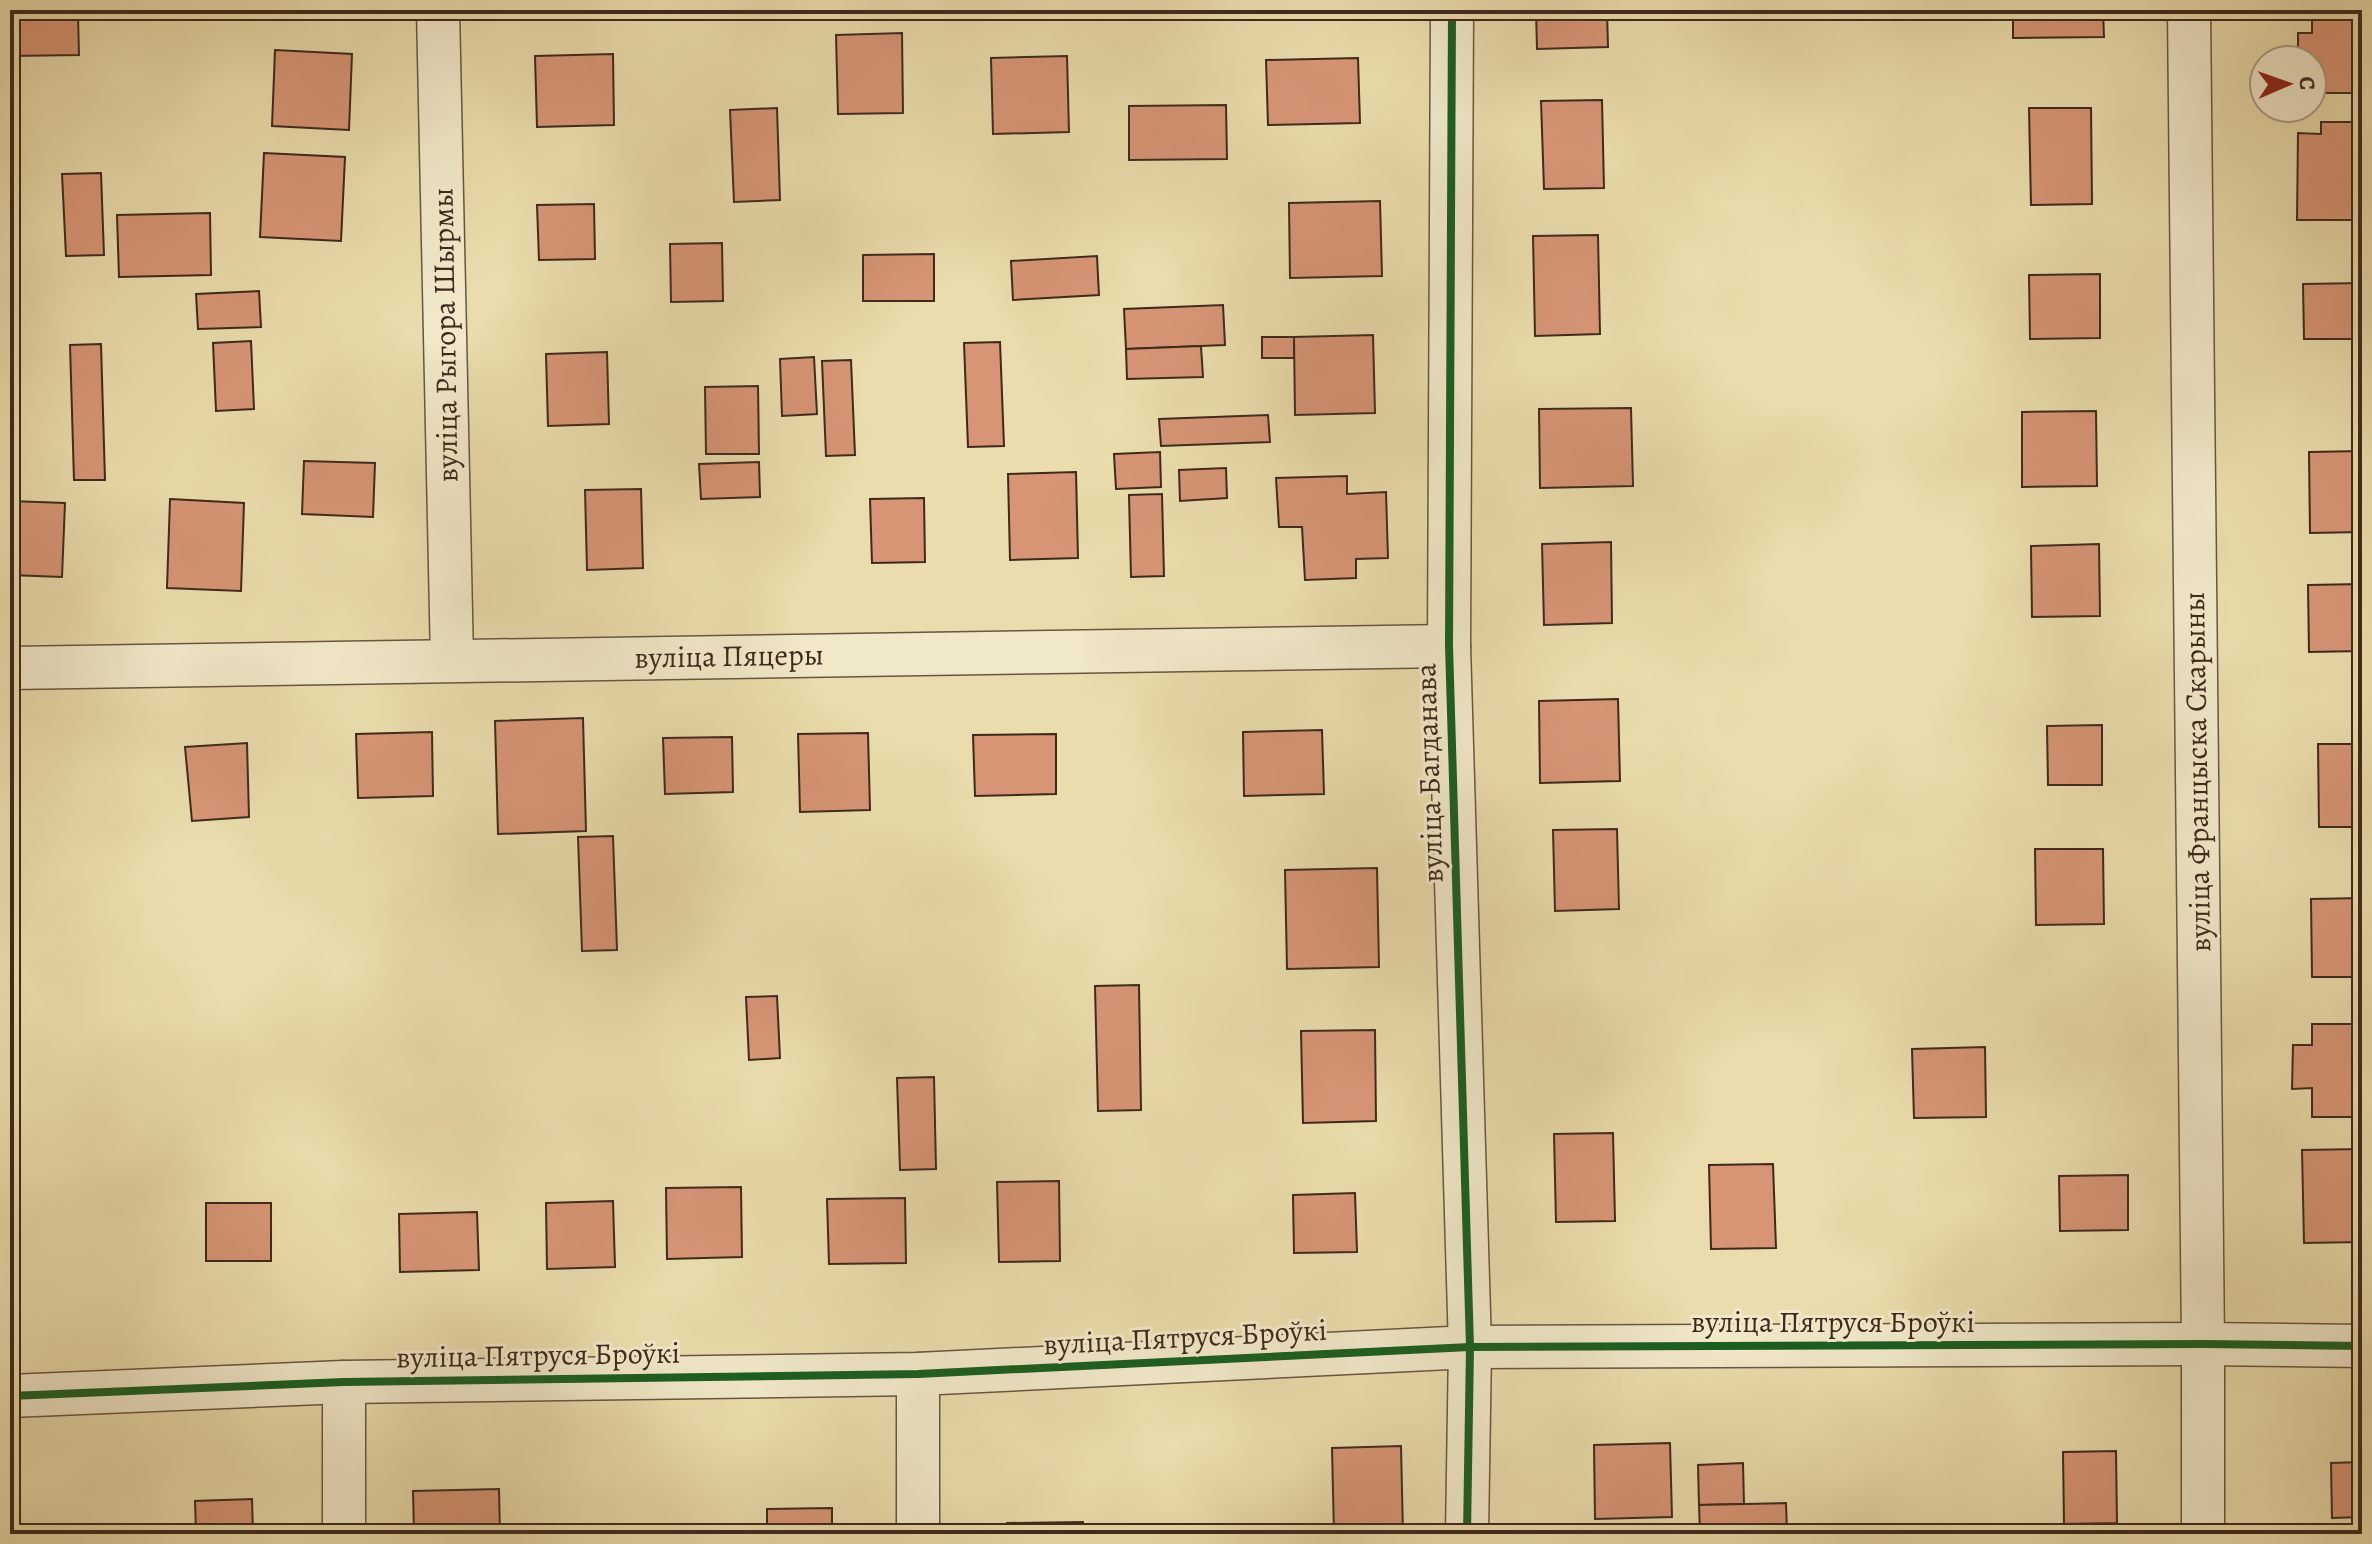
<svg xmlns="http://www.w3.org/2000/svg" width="2372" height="1544" viewBox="0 0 2372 1544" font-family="Alegreya,serif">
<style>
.building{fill:#d79576;stroke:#3e2a1c;stroke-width:2}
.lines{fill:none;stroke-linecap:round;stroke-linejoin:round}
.street-casing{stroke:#695640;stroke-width:45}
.street{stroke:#f1e8c9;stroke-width:42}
.cycleway-casing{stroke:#f1e8c9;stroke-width:13}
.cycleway{stroke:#1b5e20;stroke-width:8}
.labels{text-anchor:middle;stroke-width:6;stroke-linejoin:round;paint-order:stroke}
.street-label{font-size:30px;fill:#3e2a1c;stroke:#f1e8c9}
</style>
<rect width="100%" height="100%" fill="#eadcac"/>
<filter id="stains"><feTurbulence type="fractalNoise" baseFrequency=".0025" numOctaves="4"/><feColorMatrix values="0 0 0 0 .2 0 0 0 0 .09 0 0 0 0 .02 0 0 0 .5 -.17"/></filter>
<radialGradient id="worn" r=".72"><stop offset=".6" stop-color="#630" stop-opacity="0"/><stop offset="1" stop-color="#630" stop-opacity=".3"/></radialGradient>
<g class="building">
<path d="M1536,10h71l1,37 -71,2z"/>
<path d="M2013,10h90l1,27 -91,1z"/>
<path d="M2312,10h50v83h-50v-33h-14v-27h14z"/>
<path d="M78,15l1,40 -69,1v-40z"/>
<path d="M902,33l1,80 -65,1 -2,-79z"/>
<path d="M275,50l77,4 -3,76 -77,-4z"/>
<path d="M613,54l1,71 -77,2 -2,-71z"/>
<path d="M1067,56l2,76 -76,2 -2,-76z"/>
<path d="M1358,58l2,65 -92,2 -2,-65z"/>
<path d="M1602,100l2,88 -60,1 -3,-88z"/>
<path d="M1226,105l1,54 -98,1v-54z"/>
<path d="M777,108l3,92 -46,2 -4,-92z"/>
<path d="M2029,108h62l1,96 -61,1z"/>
<path d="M2321,122h37v16h4v82h-65l1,-87 23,1z"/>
<path d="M264,153l81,4 -4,84 -81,-4z"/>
<path d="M101,173l3,82 -38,1 -4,-82z"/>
<path d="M1380,201l2,75 -92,2 -1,-75z"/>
<path d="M594,204l1,55 -56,1 -2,-55z"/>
<path d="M210,213l1,62 -92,2 -2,-62z"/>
<path d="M1598,235l2,99 -65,2 -2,-100z"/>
<path d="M722,243l1,58 -52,1 -1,-58z"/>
<path d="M934,254v47h-71v-46z"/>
<path d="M1097,256l2,39 -86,5 -2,-39z"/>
<path d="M2100,274v64l-70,1 -1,-64z"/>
<path d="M2362,283v56h-58l-1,-55z"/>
<path d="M259,291l2,36 -63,2 -2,-35z"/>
<path d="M1223,305l2,40 -99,4 -2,-40z"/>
<path d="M1373,335l2,78 -80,2 -1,-78z"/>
<rect x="1262" y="337" width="32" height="21"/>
<path d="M251,341l3,68 -38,2 -3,-68z"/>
<path d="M1000,342l4,104 -36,1 -4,-104z"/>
<path d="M101,344l4,136h-31l-4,-135z"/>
<path d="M1201,346l2,31 -76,2 -1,-30z"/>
<path d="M607,352l2,72 -61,2 -2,-72z"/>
<path d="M814,357l3,57 -35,2 -2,-57z"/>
<path d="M851,360l4,95 -29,1 -4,-95z"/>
<path d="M758,386l1,68h-53l-1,-67z"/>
<path d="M1631,408l2,78 -93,2 -1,-79z"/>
<path d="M2096,411l1,75 -75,1v-75z"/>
<path d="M1268,415l2,27 -109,4 -2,-27z"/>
<path d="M2362,451v81l-52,1 -1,-81z"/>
<path d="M1160,452l1,35 -45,2 -2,-35z"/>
<path d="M304,461l71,2 -2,54 -71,-3z"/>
<path d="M759,462l1,35 -59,2 -2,-35z"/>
<path d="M1226,468l1,30 -47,3 -1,-31z"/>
<path d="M1076,472l2,86 -68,2 -2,-86z"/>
<path d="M1347,476v18l39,-2 2,66 -32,1v19l-51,2 -3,-53h-23l-3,-49z"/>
<path d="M641,489l2,79 -56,2 -2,-80z"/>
<path d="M1162,494l2,82 -33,1 -2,-82z"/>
<path d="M924,498l1,64 -53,1 -2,-64z"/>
<path d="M170,499l74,4 -3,88 -74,-3z"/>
<path d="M10,501l55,2 -3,74 -52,-2z"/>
<path d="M1611,542l1,81 -68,2 -2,-81z"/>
<path d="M2099,544l1,72 -68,1 -1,-71z"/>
<path d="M2362,584v67l-53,1 -1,-67z"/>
<path d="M1618,699l2,82 -80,2 -1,-82z"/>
<path d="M583,718l3,113 -88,3 -3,-113z"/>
<path d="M2102,725v60h-54l-1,-59z"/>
<path d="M1322,730l2,64 -80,2 -1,-64z"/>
<path d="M432,732l1,64 -75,2 -2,-64z"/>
<path d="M868,733l2,77 -70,2 -2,-78z"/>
<path d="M1056,734v60l-81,2 -2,-61z"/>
<path d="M732,737l1,55 -68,2 -2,-56z"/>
<path d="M247,743l2,74 -57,4 -7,-74z"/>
<path d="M2318,744h44v83h-43z"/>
<path d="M1617,829l2,80 -64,2 -2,-81z"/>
<path d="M613,836l4,114 -35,1 -4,-114z"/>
<path d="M2035,849h68l1,75 -68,1z"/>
<path d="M1377,868l2,99 -92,2 -2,-99z"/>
<path d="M2362,898v79h-50l-1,-78z"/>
<path d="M1139,985l2,125 -43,1 -3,-125z"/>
<path d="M777,996l3,62 -31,2 -3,-63z"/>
<path d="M2312,1024h50v93h-50v-29l-20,1 1,-44h19z"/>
<path d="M1375,1030l1,91 -73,2 -2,-92z"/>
<path d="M1985,1047l1,70 -72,1 -2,-69z"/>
<path d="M934,1077l2,92 -36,1 -3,-92z"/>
<path d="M1613,1133l2,88 -59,1 -2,-88z"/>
<path d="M2362,1149v93l-58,1 -2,-93z"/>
<path d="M1773,1164l3,84 -65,1 -2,-84z"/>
<path d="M2128,1175v55l-68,1 -1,-55z"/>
<path d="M1059,1181l1,80 -61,1 -2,-80z"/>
<path d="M741,1187l1,70 -75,2 -1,-71z"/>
<path d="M1355,1193l2,59 -63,1 -1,-58z"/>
<path d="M905,1198l1,65 -77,1 -2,-65z"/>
<path d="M613,1201l2,66 -68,2 -1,-66z"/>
<rect x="206" y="1203" width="65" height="58"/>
<path d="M477,1212l2,58 -79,2 -1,-58z"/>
<path d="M1670,1443l2,74 -77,2 -1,-74z"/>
<path d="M1401,1446l2,88h-69l-2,-86z"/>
<path d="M2116,1451l1,72 -53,1 -1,-72z"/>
<path d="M2362,1462v55l-30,1 -1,-55z"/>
<path d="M1743,1463l1,41 -45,1 -1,-40z"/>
<path d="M499,1489l1,45h-86l-1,-43z"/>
<path d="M252,1499l1,35h-98l41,-2 -1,-31z"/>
<path d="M1786,1503l1,30 -87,1 -1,-29z"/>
<path d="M832,1508v26h-65v-25z"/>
<path d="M1083,1522v12h-76v-11z"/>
</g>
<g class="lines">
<defs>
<g id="street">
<path d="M438,10l14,650"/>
<path d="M1452,10l-3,636 21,701 -3,187"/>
<path d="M2189,10l14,1334v190"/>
<path d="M10,668l1439,-22"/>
<path d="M10,1396l334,-14 574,-8 552,-27 733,-3 159,2"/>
<path d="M344,1534v-152"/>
<path d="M918,1534v-160"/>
</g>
</defs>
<use href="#street" class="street-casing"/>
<use href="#street" class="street"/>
<defs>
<g id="cycleway">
<path d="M1452,10l-3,636 21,701 -3,187"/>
<path d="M10,1396l334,-14 574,-8 552,-27 733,-3 159,2"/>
</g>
</defs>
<use href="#cycleway" class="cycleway-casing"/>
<use href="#cycleway" class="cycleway"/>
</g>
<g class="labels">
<g class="street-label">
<text transform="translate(445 335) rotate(-91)" y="10">вуліца Рыгора Шырмы</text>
<text transform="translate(729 656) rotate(-1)" y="10">вуліца Пяцеры</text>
<text transform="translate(2197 772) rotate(-91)" y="10">вуліца Францыска Скарыны</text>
<text transform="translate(1429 773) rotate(-92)" y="10">вуліца Багданава</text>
<text x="1833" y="1332">вуліца Пятруся Броўкі</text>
<text transform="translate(1185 1337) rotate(-3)" y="10">вуліца Пятруся Броўкі</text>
<text transform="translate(538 1355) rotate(-1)" y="10">вуліца Пятруся Броўкі</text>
</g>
</g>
<rect width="2372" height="1544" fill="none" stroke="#eadcac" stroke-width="40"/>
<rect x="12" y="12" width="2348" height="1520" fill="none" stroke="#3e2a1c" stroke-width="4"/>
<rect x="20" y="20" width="2332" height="1504" fill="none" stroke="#3e2a1c" stroke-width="2"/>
<g transform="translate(2288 84) rotate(88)"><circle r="38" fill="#f1e8c9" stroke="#a99c84" stroke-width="2"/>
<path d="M0-6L14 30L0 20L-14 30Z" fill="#8f2418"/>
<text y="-12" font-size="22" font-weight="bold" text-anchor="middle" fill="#3e2a1c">С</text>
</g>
<rect width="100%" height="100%" filter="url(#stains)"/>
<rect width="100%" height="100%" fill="url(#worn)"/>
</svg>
